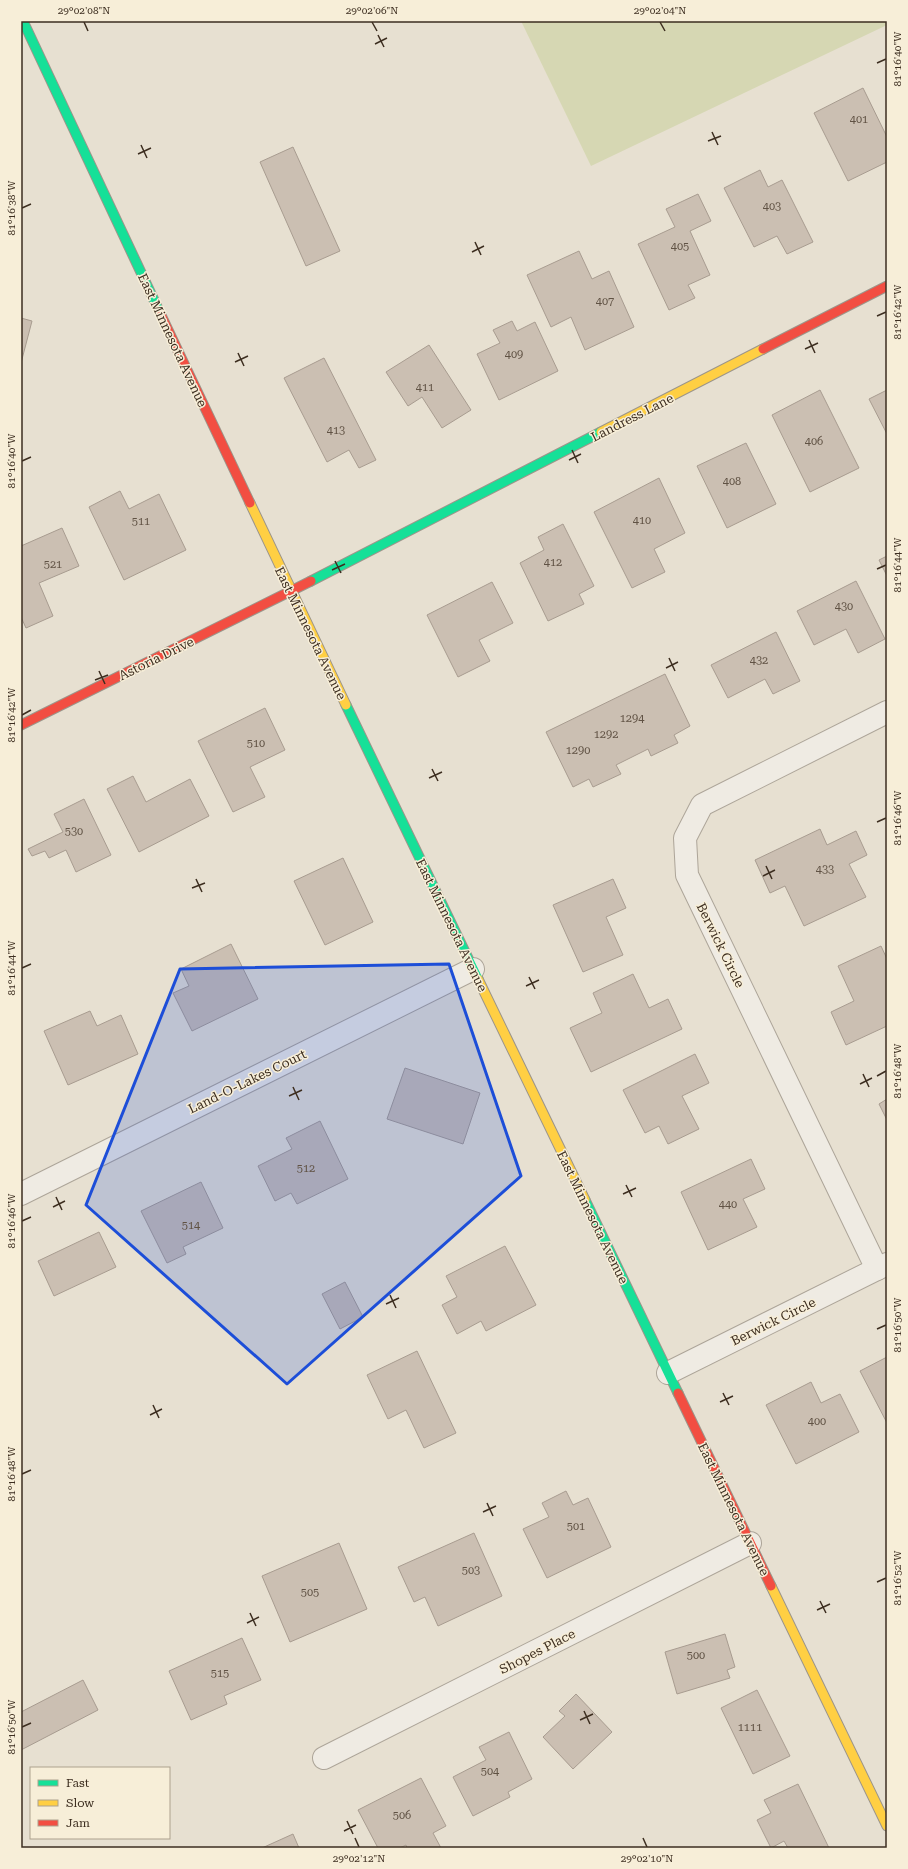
<svg xmlns="http://www.w3.org/2000/svg" width="908" height="1869" viewBox="0 0 908 1869" font-family="'Roboto Serif',serif">
<style>
.green{fill:#d6d7b3}
.building{fill:#cbbfb2;stroke:#a89c90}
.lines{fill:none;stroke-linecap:round;stroke-linejoin:round}
.street-casing{stroke:#ada599;stroke-width:24}
.fast-casing{stroke:#9c958a;stroke-width:11}
.slow-casing{stroke:#9c958a;stroke-width:11}
.jam-casing{stroke:#9c958a;stroke-width:11}
.street{stroke:#efebe3;stroke-width:22}
.fast{stroke:#16e098;stroke-width:9}
.slow{stroke:#ffcf43;stroke-width:9}
.jam{stroke:#f24e42;stroke-width:9}
.marked{fill:#1d4ed8;fill-opacity:0.2;stroke:#1d4ed8;stroke-width:3;stroke-linejoin:round}
.ticks{fill:none;stroke:#3d2e20;stroke-width:1.5}
.labels{text-anchor:middle;stroke-width:3;stroke-linejoin:round;paint-order:stroke}
.number-label{font-size:11px;fill:#605244}
.street-label{font-size:13px;fill:#3d2e20;stroke:#f7eed8}
.neatline{fill:none;stroke:#3d2e20;stroke-width:1.5}
.ticks-label{font-size:10px;text-anchor:middle;fill:#3d2e20}
</style>
<rect width="100%" height="100%" fill="#e7e0d1"/>
<path class="green" d="M521,21h366v4l-296,141z"/>
<g class="building">
<path d="M863,88l24,49v25l-39,19 -34,-68z"/>
<path d="M293,147l47,104 -34,15 -46,-104z"/>
<path d="M760,170l8,17 14,-7 31,62 -26,12 -10,-18 -23,11 -30,-59z"/>
<path d="M698,194l13,27 -21,10 20,44 -22,10 7,13 -26,12 -31,-66 37,-17 -9,-18z"/>
<path d="M579,251l13,28 17,-8 25,56 -49,23 -14,-33 -20,10 -24,-52z"/>
<path d="M21,318l11,3 -11,42z"/>
<path d="M512,321l5,10 18,-9 23,49 -59,29 -22,-46 23,-11 -7,-13z"/>
<path d="M429,345l42,65 -29,18 -20,-31 -14,9 -22,-34z"/>
<path d="M324,358l52,102 -17,8 -10,-18 -22,12 -43,-84z"/>
<path d="M820,390l39,78 -49,24 -38,-77z"/>
<path d="M887,390v44l-18,-35z"/>
<path d="M746,443l30,61 -49,24 -30,-62z"/>
<path d="M659,478l26,55 -31,16 11,23 -33,16 -38,-76z"/>
<path d="M120,491l9,18 30,-15 27,56 -62,30 -35,-73z"/>
<path d="M563,524l31,62 -15,8 5,10 -36,17 -28,-58 24,-13 -6,-13z"/>
<path d="M62,528l17,38 -40,17 14,33 -27,12 -5,-11v-71z"/>
<path d="M887,556v20l-8,-16z"/>
<path d="M856,581l29,58 -27,14 -12,-24 -32,16 -17,-34z"/>
<path d="M492,582l21,41 -34,17 11,21 -32,16 -31,-62z"/>
<path d="M776,632l24,49 -27,13 -8,-15 -37,19 -17,-33z"/>
<path d="M665,674l25,52 -16,9 4,8 -27,13 -3,-7 -32,16 5,9 -28,13 -4,-8 -16,8 -27,-55z"/>
<path d="M265,708l20,42 -35,17 15,30 -32,15 -35,-71z"/>
<path d="M133,776l13,26 44,-23 19,37 -70,36 -32,-63z"/>
<path d="M84,799l27,56 -35,17 -10,-22 -17,8 -4,-7 -13,5 -4,-7 35,-17 -9,-18z"/>
<path d="M820,829l7,16 29,-14 11,24 -18,9 17,33 -62,29 -19,-40 -15,7 -15,-33z"/>
<path d="M343,858l30,64 -48,23 -31,-64z"/>
<path d="M613,879l13,29 -20,9 17,38 -40,17 -30,-67z"/>
<path d="M231,944l27,55 -66,32 -19,-38 16,-7 -8,-17z"/>
<path d="M881,946l6,13v67l-41,19 -15,-33 23,-11 -16,-35z"/>
<path d="M633,974l16,34 19,-9 14,30 -91,43 -21,-44 32,-15 -9,-20z"/>
<path d="M90,1011l7,15 24,-11 17,39 -70,31 -24,-54z"/>
<path d="M695,1054l14,29 -27,13 17,33 -31,15 -9,-18 -14,7 -22,-43z"/>
<path d="M405,1068l75,25 -17,51 -76,-25z"/>
<path d="M887,1099v21l-8,-16z"/>
<path d="M320,1121l28,58 -51,25 -6,-11 -16,8 -17,-35 34,-17 -6,-11z"/>
<path d="M751,1159l14,30 -22,10 14,28 -49,23 -27,-58z"/>
<path d="M201,1182l22,46 -40,19 3,7 -19,9 -26,-52z"/>
<path d="M99,1232l17,35 -62,29 -16,-35z"/>
<path d="M505,1246l31,59 -50,26 -5,-10 -24,13 -15,-29 15,-8 -11,-21z"/>
<path d="M345,1282l18,35 -23,12 -18,-35z"/>
<path d="M417,1351l39,82 -32,15 -18,-38 -18,9 -21,-44z"/>
<path d="M887,1357v66l-27,-52z"/>
<path d="M811,1382l10,21 19,-9 19,38 -63,32 -30,-59z"/>
<path d="M566,1491l7,14 15,-7 23,49 -64,31 -24,-49 26,-12 -7,-14z"/>
<path d="M474,1533l28,63 -64,30 -13,-29 -11,5 -16,-35z"/>
<path d="M339,1543l28,66 -77,33 -28,-66z"/>
<path d="M725,1634l10,33 -8,3 3,8 -53,16 -12,-42z"/>
<path d="M242,1638l19,42 -37,16 3,8 -36,16 -22,-49z"/>
<path d="M83,1680l15,30 -77,40v-38z"/>
<path d="M757,1690l33,66 -37,18 -32,-66z"/>
<path d="M576,1694l36,38 -39,37 -30,-32 22,-21 -6,-5z"/>
<path d="M509,1732l23,47 -24,13 2,5 -37,19 -20,-39 33,-17 -7,-13z"/>
<path d="M421,1778l25,48 -13,7 8,15h-34l-1,-3 -6,3h-22l-20,-38z"/>
<path d="M798,1784l31,64h-41l-4,-7 -13,7 -14,-28 14,-7 -7,-13z"/>
<path d="M293,1834l6,14h-37z"/>
</g>
<g class="lines">
<defs>
<g id="street">
<path d="M21,1194l452,-225"/>
<path d="M877,1269l-190,-394 -2,-37 17,-33 185,-93"/>
<path d="M668,1373l219,-109"/>
<path d="M324,1758l426,-215"/>
</g>
<g id="fast">
<path d="M23,21l137,292"/>
<path d="M311,581l290,-149"/>
<path d="M346,705l132,274"/>
<path d="M585,1200l93,193"/>
</g>
<g id="slow">
<path d="M601,432l162,-83"/>
<path d="M250,503l96,202"/>
<path d="M478,979l107,221"/>
<path d="M771,1586l116,240"/>
</g>
<g id="jam">
<path d="M160,313l90,190"/>
<path d="M763,349l124,-63"/>
<path d="M21,725l290,-144"/>
<path d="M678,1393l93,193"/>
</g>
</defs>
<use href="#street" class="street-casing"/>
<use href="#fast" class="fast-casing"/>
<use href="#slow" class="slow-casing"/>
<use href="#jam" class="jam-casing"/>
<use href="#street" class="street"/>
<use href="#fast" class="fast"/>
<use href="#slow" class="slow"/>
<use href="#jam" class="jam"/>
</g>
<path class="marked" d="M449,964l72,212 -234,208 -201,-179 94,-236z"/>
<path class="ticks" d="M84,22l4,9M372,22l5,9M660,22l5,9M378,35l6,12M375,44l12,-6M877,63l9,-4M712,132l6,13M708,141l13,-5M141,145l6,13M138,154l13,-6M22,208l9,-4M475,242l6,13M472,252l12,-6M877,316l9,-4M809,340l6,13M805,349l13,-6M238,353l6,13M235,362l13,-6M572,450l6,13M569,460l12,-6M22,461l9,-4M335,561l6,12M877,569l9,-4M332,570l13,-6M669,658l6,13M666,668l12,-6M99,671l6,13M95,680l13,-5M22,715l9,-5M432,769l6,12M429,778l13,-6M877,822l9,-4M766,866l6,13M763,876l12,-6M196,879l6,13M192,888l13,-5M22,968l9,-4M529,977l6,12M526,986l13,-6M863,1074l6,13M877,1076l9,-5M860,1084l12,-6M293,1087l6,13M289,1096l13,-6M626,1185l6,12M623,1194l13,-6M56,1197l6,13M53,1207l12,-6M22,1221l9,-4M390,1295l6,13M386,1304l13,-6M877,1329l9,-4M723,1393l6,12M720,1402l13,-6M153,1405l6,13M150,1415l12,-6M22,1474l9,-4M487,1503l6,13M483,1512l13,-6M877,1582l9,-4M820,1601l6,12M817,1610l13,-6M250,1613l6,13M247,1623l12,-6M584,1711l6,13M580,1720l13,-6M22,1727l9,-4M347,1821l6,13M344,1831l12,-6M355,1838l4,9M643,1838l4,9"/>
<g class="labels">
<g class="number-label">
<text x="859" y="123">401</text>
<text x="772" y="210">403</text>
<text x="680" y="250">405</text>
<text x="605" y="305">407</text>
<text x="514" y="358">409</text>
<text x="425" y="391">411</text>
<text x="336" y="434">413</text>
<text x="814" y="445">406</text>
<text x="732" y="485">408</text>
<text x="642" y="524">410</text>
<text x="141" y="525">511</text>
<text x="553" y="566">412</text>
<text x="53" y="568">521</text>
<text x="844" y="610">430</text>
<text x="759" y="664">432</text>
<text x="632" y="722">1294</text>
<text x="606" y="738">1292</text>
<text x="256" y="747">510</text>
<text x="578" y="754">1290</text>
<text x="74" y="835">530</text>
<text x="825" y="873">433</text>
<text x="306" y="1172">512</text>
<text x="728" y="1208">440</text>
<text x="191" y="1229">514</text>
<text x="817" y="1425">400</text>
<text x="576" y="1530">501</text>
<text x="471" y="1574">503</text>
<text x="310" y="1596">505</text>
<text x="696" y="1659">500</text>
<text x="220" y="1677">515</text>
<text x="750" y="1731">1111</text>
<text x="490" y="1775">504</text>
<text x="402" y="1819">506</text>
</g>
<g class="street-label">
<text transform="translate(173 340) rotate(65)" y="5">East Minnesota Avenue</text>
<text transform="translate(632 417) rotate(-27)" y="5">Landress Lane</text>
<text transform="translate(311 633) rotate(64)" y="5">East Minnesota Avenue</text>
<text transform="translate(156 658) rotate(-26)" y="5">Astoria Drive</text>
<text transform="translate(452 925) rotate(64)" y="5">East Minnesota Avenue</text>
<text transform="translate(721 945) rotate(64)" y="5">Berwick Circle</text>
<text transform="translate(247 1081) rotate(-26)" y="5">Land-O-Lakes Court</text>
<text transform="translate(593 1217) rotate(64)" y="5">East Minnesota Avenue</text>
<text transform="translate(773 1321) rotate(-26)" y="5">Berwick Circle</text>
<text transform="translate(734 1509) rotate(64)" y="5">East Minnesota Avenue</text>
<text transform="translate(537 1651) rotate(-27)" y="5">Shopes Place</text>
</g>
</g>
<rect width="908" height="1869" fill="none" stroke="#f7eed8" stroke-width="44"/>
<rect x="30" y="1767" width="140" height="72" fill="#f7eed8" stroke="#ada18e"/>
<rect x="38" y="1780" width="20" height="6" fill="#16e098" stroke="#ada18e"/>
<text x="66" y="1787" font-size="12" fill="#3d2e20">Fast</text>
<rect x="38" y="1800" width="20" height="6" fill="#ffcf43" stroke="#ada18e"/>
<text x="66" y="1807" font-size="12" fill="#3d2e20">Slow</text>
<rect x="38" y="1820" width="20" height="6" fill="#f24e42" stroke="#ada18e"/>
<text x="66" y="1827" font-size="12" fill="#3d2e20">Jam</text>
<rect x="22" y="22" width="864" height="1825" class="neatline"/>
<g class="ticks-label">
<text x="84" y="14">29°02'08"N</text>
<text x="372" y="14">29°02'06"N</text>
<text x="660" y="14">29°02'04"N</text>
<text transform="translate(897 59) rotate(-90)" y="4">81°16'40"W</text>
<text transform="translate(11 208) rotate(-90)" y="4">81°16'38"W</text>
<text transform="translate(897 312) rotate(-90)" y="4">81°16'42"W</text>
<text transform="translate(11 461) rotate(-90)" y="4">81°16'40"W</text>
<text transform="translate(897 565) rotate(-90)" y="4">81°16'44"W</text>
<text transform="translate(11 715) rotate(-90)" y="4">81°16'42"W</text>
<text transform="translate(897 818) rotate(-90)" y="4">81°16'46"W</text>
<text transform="translate(11 968) rotate(-90)" y="4">81°16'44"W</text>
<text transform="translate(897 1071) rotate(-90)" y="4">81°16'48"W</text>
<text transform="translate(11 1221) rotate(-90)" y="4">81°16'46"W</text>
<text transform="translate(897 1325) rotate(-90)" y="4">81°16'50"W</text>
<text transform="translate(11 1474) rotate(-90)" y="4">81°16'48"W</text>
<text transform="translate(897 1578) rotate(-90)" y="4">81°16'52"W</text>
<text transform="translate(11 1727) rotate(-90)" y="4">81°16'50"W</text>
<text x="359" y="1862">29°02'12"N</text>
<text x="647" y="1862">29°02'10"N</text>
</g>
</svg>
